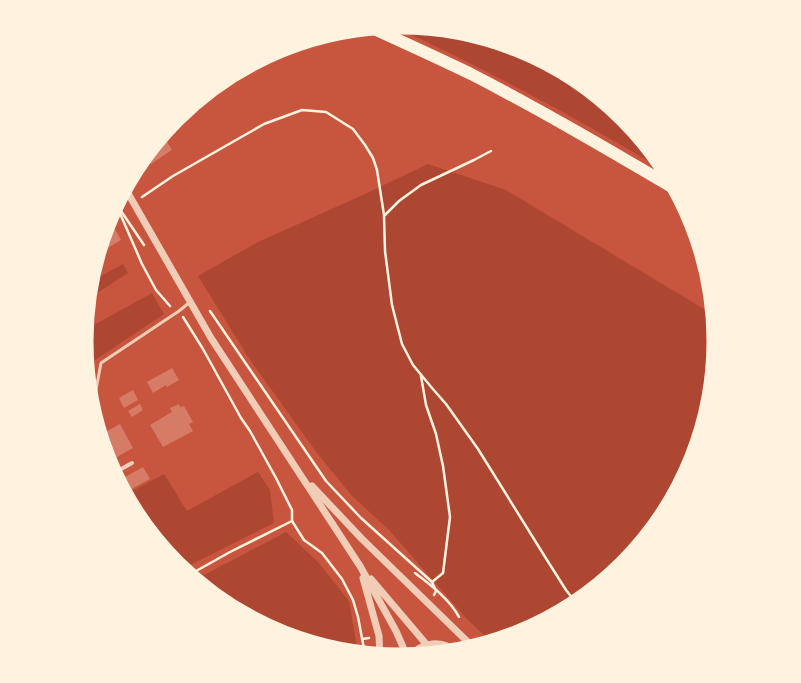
<svg xmlns="http://www.w3.org/2000/svg" width="801" height="683" viewBox="0 0 801 683" font-family="Lato,sans-serif">
<style>
.green{fill:#ae4732}
.building{fill:#d67c66}
.lines{fill:none;stroke-linecap:round;stroke-linejoin:round}
.path{stroke:#fff3e0;stroke-width:2.5}
.service{stroke:#f1ccb7;stroke-width:3}
.minor{stroke:#f1ccb7;stroke-width:4}
.tertiary{stroke:#f1ccb7;stroke-width:7}
.motorway{stroke:#fff3e0;stroke-width:12}
.rim{fill:none;stroke:#fff3e0;stroke-width:5}
</style>
<rect width="100%" height="100%" fill="#c8553d"/>
<g class="green">
<path d="M401,25l61,6 18,6 86,44 42,23 16,14 40,48 3,6c-89,-53 -180,-103 -275,-146z"/>
<path d="M428,164l78,26 208,125 3,27 -6,61 -18,60 -29,55 -40,47 -48,40 -55,29 -29,9 -26,-25 -77,-88 -37,-34 -35,-43 -67,-93 -52,-84 60,-34 107,-48z"/>
<path d="M123,264l5,9 -40,26 2,-17z"/>
<path d="M152,293l12,21 -69,46 -5,38 -6,-57 1,-11z"/>
<path d="M258,472l12,18 4,33 -92,46 -5,-4 -40,-48 -12,-22 39,-21 23,37z"/>
<path d="M286,532l32,30 31,39 9,53 -19,-2 -60,-18 -55,-29 -29,-25z"/>
</g>
<g class="building">
<path d="M174,121l3,5 -14,9v-1z"/>
<path d="M163,135l9,15 -21,14 -5,-9z"/>
<path d="M109,219l12,21 -23,14 10,-34z"/>
<path d="M172,368l7,12 -12,7 -1,-2 -13,8 -6,-11z"/>
<path d="M133,390l5,10 -14,8 -5,-10z"/>
<path d="M140,404l3,6 -11,7 -4,-6z"/>
<path d="M179,404l1,3 4,-1 9,16 -4,2 4,7 -30,16 -13,-22 22,-13 -2,-4z"/>
<path d="M120,424l13,24 -25,14 -8,-27z"/>
<path d="M143,467l7,12 -26,14 -6,-12z"/>
</g>
<g class="lines">
<g class="path">
<path d="M491,151l-17,9 -53,25 -22,16 -15,15 1,35 7,54 10,39 11,21 19,23 14,16 32,45 69,111 19,30 11,14"/>
<path d="M142,197l31,-21 91,-52 38,-14 24,2 27,17 12,16 8,13 4,12 7,45"/>
<path d="M117,205l27,40"/>
<path d="M119,211l23,53 14,26 14,16"/>
<path d="M210,311l116,170 35,37 71,64 4,9 -2,4"/>
<path d="M183,317l20,32 38,69 9,13 26,47 16,32v11l12,19 18,13 20,26 11,21 5,17 7,37"/>
<path d="M421,376l5,29 10,29 7,32 7,51 -7,56 -11,9"/>
<path d="M415,573c16,12 35,27 44,44"/>
<path d="M189,575l41,-23 62,-31"/>
<path d="M362,639l7,-1"/>
</g>
<path class="service" d="M92,411l9,-48 78,-52 11,-9"/>
<path class="minor" d="M114,473l18,-10"/>
<g class="tertiary">
<path d="M125,188l86,150 149,228 36,65 7,16 2,11"/>
<path d="M312,486l50,53 112,109"/>
<path d="M363,578l16,58 1,20"/>
<path d="M371,579l56,66"/>
<path d="M409,657c14,-16 32,-17 49,-5"/>
</g>
<path class="motorway" d="M372,28c33,15 66,30 99,46 70,36 138,76 206,116"/>
</g>
<path d="M0 0H801V683H0ZM91 341a309 309 0 1 1 618 0a309 309 0 1 1-618 0Z" fill="#fff3e0" fill-rule="evenodd"/>
<path class="rim" d="M91 341a309 309 0 1 1 618 0a309 309 0 1 1-618 0Z"/>
</svg>
